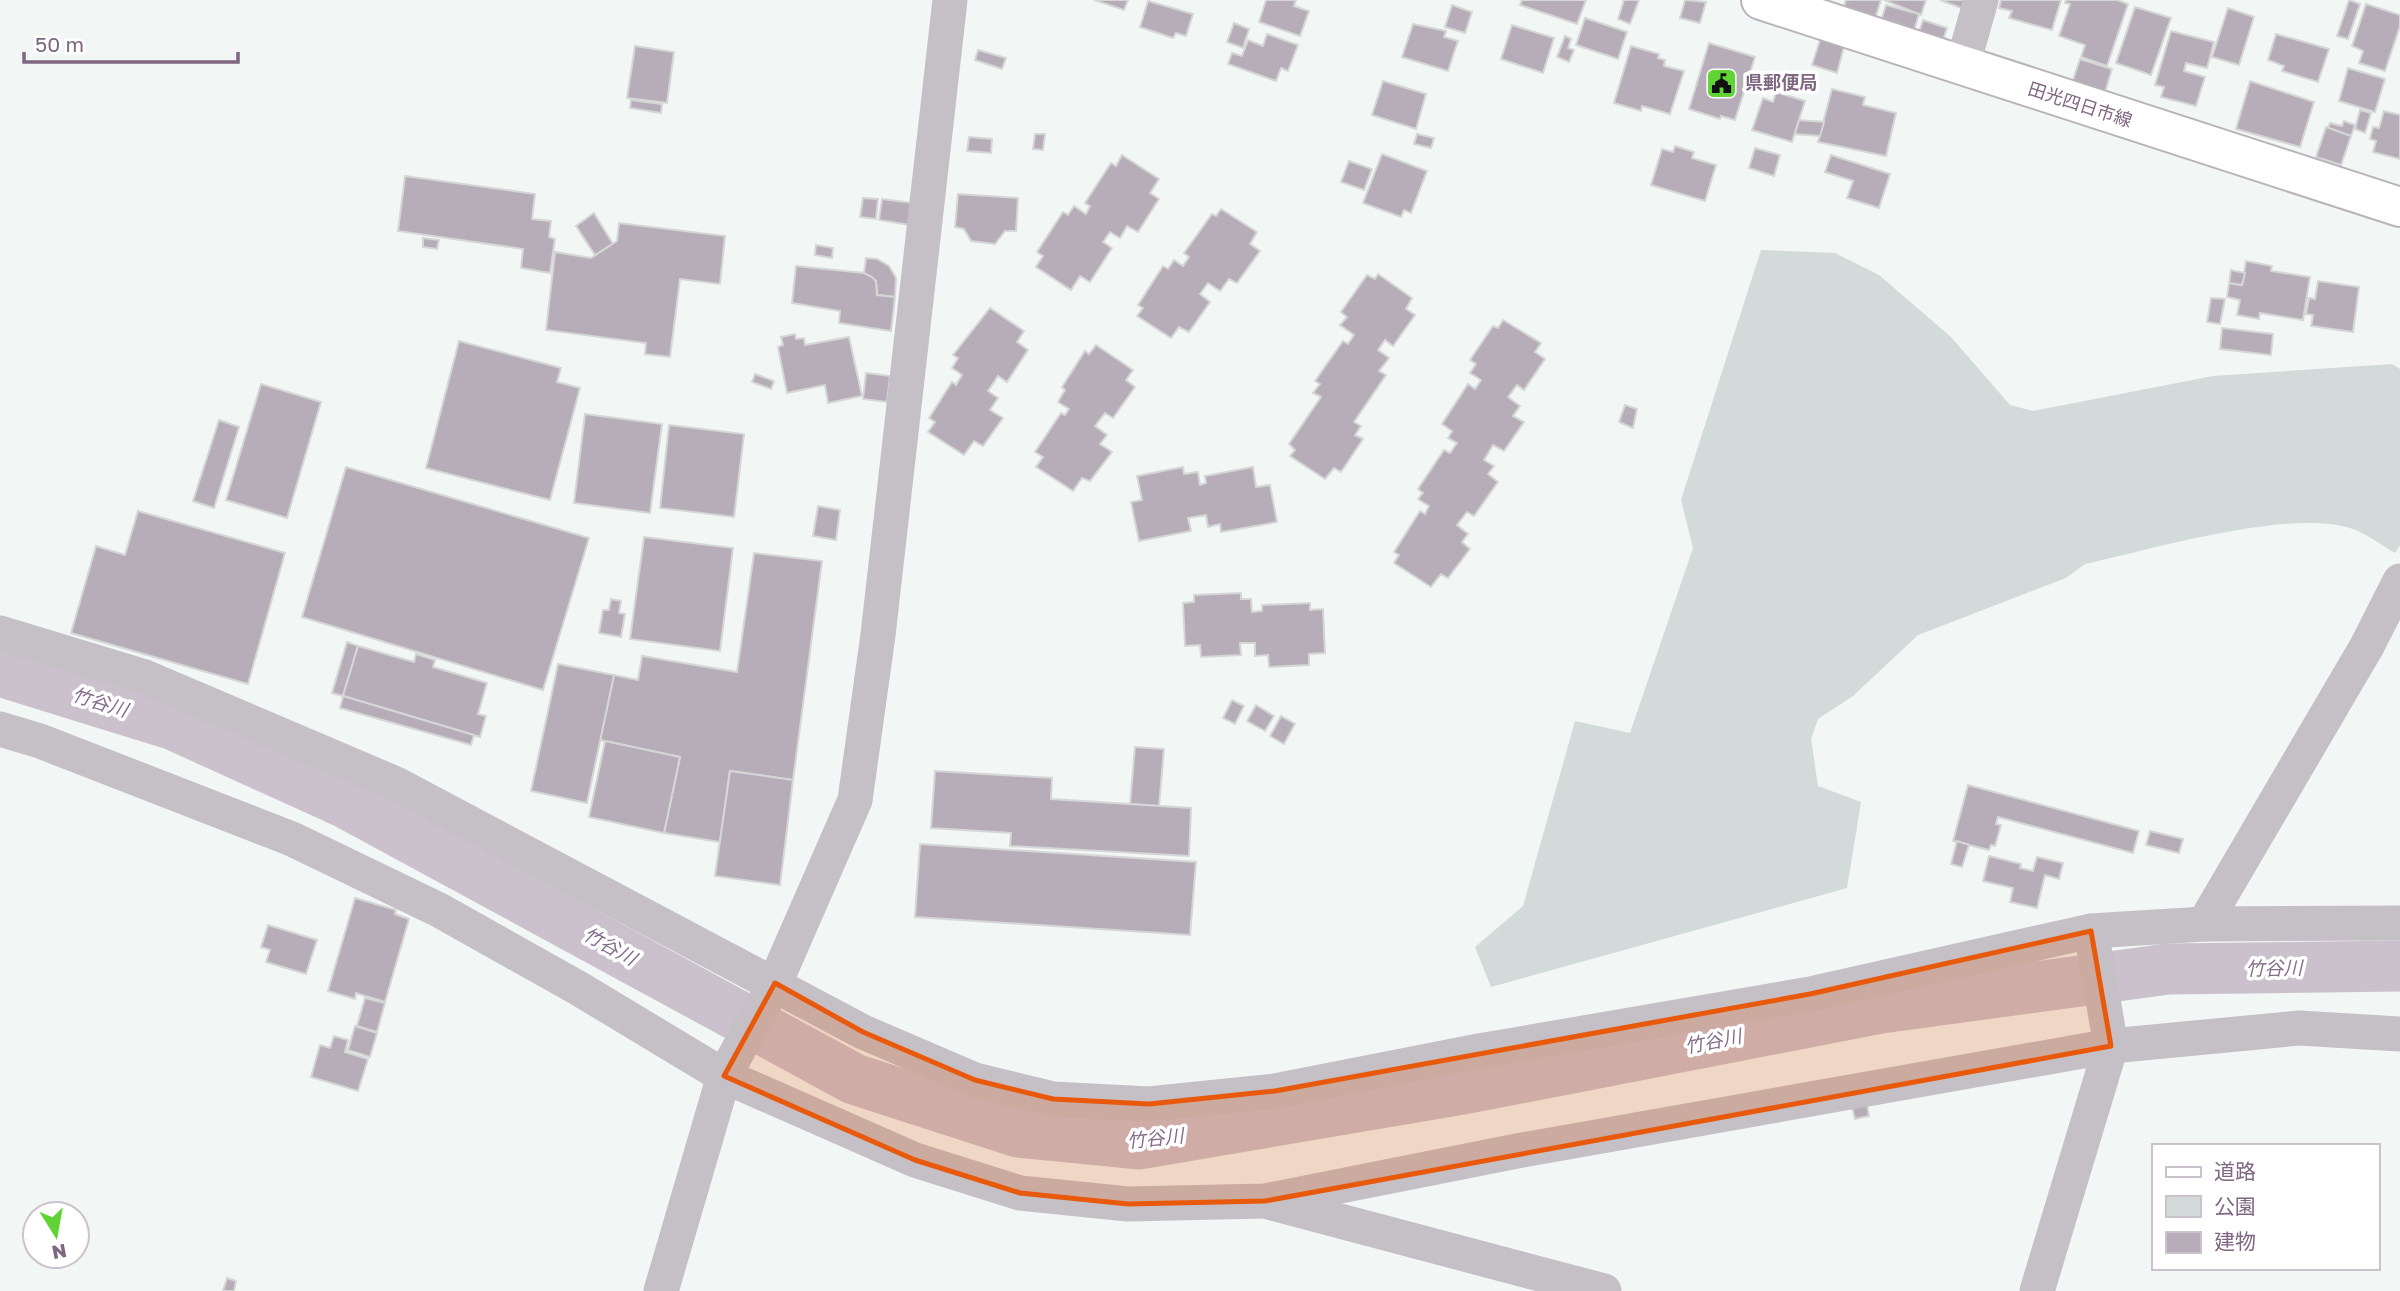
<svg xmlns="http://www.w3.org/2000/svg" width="2400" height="1291" viewBox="0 0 2400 1291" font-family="'Golos Text','Noto Sans JP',sans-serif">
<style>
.green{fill:#d2dada}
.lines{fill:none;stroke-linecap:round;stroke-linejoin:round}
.river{stroke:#cac1cd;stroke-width:51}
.building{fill:#b7adb8;stroke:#d5d7d6;stroke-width:2}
.major-casing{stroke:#b9b3ba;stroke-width:42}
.minor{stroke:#c5bfc6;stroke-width:35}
.major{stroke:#fff;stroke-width:38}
.marked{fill:#e8590c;fill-opacity:0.2;stroke:#e8590c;stroke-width:5;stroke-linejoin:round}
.labels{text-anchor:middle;stroke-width:7;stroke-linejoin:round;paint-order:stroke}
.poi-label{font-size:18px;font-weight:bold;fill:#7f6781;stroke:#fff;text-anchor:start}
.street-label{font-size:18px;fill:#7f6781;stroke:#fff}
.water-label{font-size:19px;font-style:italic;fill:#846d8b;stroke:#fff}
</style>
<rect width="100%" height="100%" fill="#f2f6f4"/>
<path class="green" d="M1761,250l74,3 44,22 72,62 59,68 23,6 180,-35 179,-12 8,5v176l-5,8c-12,-7 -24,-16 -37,-22 -59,-26 -208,19 -273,33l-19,14 -148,57 -65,61 -35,23 -7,20 7,47 43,16 -14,86 -356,99 -16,-40 48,-41 52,-185 55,12 63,-185 -12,-48z"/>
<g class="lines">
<path class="river" d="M0,671l174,54 172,78 508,276 164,53 120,12 330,-56 413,-80 287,-39 232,-3"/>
</g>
<g class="building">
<path d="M1094,0h34l-4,10z"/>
<path d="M1266,0h30l-2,6 15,5 -9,25 -41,-14z"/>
<path d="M1522,0h64l-9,24 -57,-19z"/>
<path d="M1624,0h15l-9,24 -12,-5z"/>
<path d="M1685,0l21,2 -6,21 -20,-5z"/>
<path d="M1846,0h35l-7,22 -32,-10z"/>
<path d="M1884,0h42l-5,15z"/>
<path d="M1940,0h27l-3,9z"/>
<path d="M2001,0h60l-9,30 -43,-12 3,-7 -13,-3z"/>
<path d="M2066,0h51l11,4 -21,62 -26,-9 4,-12 -26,-9 11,-32 -5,-1z"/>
<path d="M2349,0l11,4 -12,35 -11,-3z"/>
<path d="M1148,1l45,13 -7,22 -10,-3 -3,5 -33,-11z"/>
<path d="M2366,4l34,11v11l-15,45 -26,-8 4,-12 -11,-5z"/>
<path d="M1452,5l20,7 -7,21 -20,-6z"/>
<path d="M1886,5l33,9 -6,20 -33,-10z"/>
<path d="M2135,7l36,11 -20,57 -35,-12z"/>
<path d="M2228,8l26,9 -15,48 -27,-8z"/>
<path d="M1585,18l42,14 -9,27 -42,-14z"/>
<path d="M1923,20l24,8 -6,18 -24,-8z"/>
<path d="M1234,23l15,6 -6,19 -16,-6z"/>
<path d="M1413,24l33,7 -2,6 14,4 -10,30 -46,-14z"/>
<path d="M1512,25l42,13 -11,35 -42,-14z"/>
<path d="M2171,31l43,11 -7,26 -21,-5 -2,8 21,6 -9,29 -35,-9 3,-10 -9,-2z"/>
<path d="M1267,34l31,11 -10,26 -7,-3 -5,13 -48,-17 4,-11 10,3 6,-16 15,6z"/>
<path d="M2276,34l53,15 -11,33 -36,-11 2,-5 -16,-6z"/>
<path d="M1565,36l6,3 -3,9 6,2 -5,12 -12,-5z"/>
<path d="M1820,40l24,7 -7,26 -25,-8z"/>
<path d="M1709,43l46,14 -20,63 -14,-4 -1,3 -31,-10z"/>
<path d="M635,46l39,6 -7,51 -40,-5z"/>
<path d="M1631,46l28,8 -1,4 7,2 -1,6 20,5 -14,43 -28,-8 -1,5 -27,-8z"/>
<path d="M978,50l28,8 -4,11 -27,-9z"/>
<path d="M2080,59l32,10 -8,27 -33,-10z"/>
<path d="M2348,68l37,11 -10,33 -36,-11z"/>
<path d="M1383,81l43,13 -10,35 -44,-14z"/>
<path d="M2250,81l64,21 -14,45 -64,-18z"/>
<path d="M1832,89l33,8 -2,8 33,8 -10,43 -68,-14z"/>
<path d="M1776,92l29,9 -13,41 -40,-12 11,-32 10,4z"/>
<path d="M631,100l31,4 -1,9 -31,-5z"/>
<path d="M2360,110l11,3 -6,20 -10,-4z"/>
<path d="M2384,111l16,4v44l-27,-7 3,-11 -6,-2 3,-12 6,1z"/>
<path d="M1799,120l25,2 -4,14 -25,-2z"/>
<path d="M2344,121l11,4 -4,11 -23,-8 2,-5 12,3z"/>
<path d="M2326,127l25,9 -10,29 -25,-8z"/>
<path d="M1035,134h10l-2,16 -10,-1z"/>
<path d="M1417,134l17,4 -3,10 -17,-4z"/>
<path d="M969,137l23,2 -1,14 -24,-2z"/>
<path d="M1675,146l19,6 -2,6 24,7 -11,36 -54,-16 11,-36 11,3z"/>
<path d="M1755,148l25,7 -6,21 -25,-8z"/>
<path d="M1382,154l45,17 -16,42 -7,-3 -3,7 -38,-14z"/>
<path d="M1122,155l37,24 -9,14 9,6 -21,33 -11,-6 -7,12 -10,-6 -7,10 9,6 -22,34 -10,-6 -9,14 -35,-23 7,-11 -6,-4 26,-40 5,3 6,-9 12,8 4,-8 -5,-3 26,-40 5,3z"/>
<path d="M1831,155l59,19 -11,34 -32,-10 6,-17 -28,-9z"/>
<path d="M1349,161l23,8 -8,21 -23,-8z"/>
<path d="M405,176l130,18 -3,25 19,2 -2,16 6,2 -5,34 -29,-5 2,-19 -125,-18z"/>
<path d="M958,194l60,4 -2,33h-11l-10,13 -24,-3 -7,-12 -9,-2z"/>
<path d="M863,198l15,1 -2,20 -16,-2z"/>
<path d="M882,199l31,4 -3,22 -31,-5z"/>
<path d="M1221,209l36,23 -7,12 10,7 -23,32 -8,-4 -9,12 -12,-8 -8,11 10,8 -21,30 -10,-5 -8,11 -34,-22 6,-8 -5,-3 25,-39 5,3 6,-9 9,6 6,-9 -5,-4 28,-39 4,2z"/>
<path d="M594,213l19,31 -18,11 -19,-29z"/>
<path d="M619,223l106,13 -5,48 -40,-5 -10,78 -25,-3 1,-11 -100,-13 9,-78 36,6 26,-17z"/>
<path d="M423,238l16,2 -2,9 -14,-2z"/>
<path d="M816,245l17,3 -1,10 -17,-3z"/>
<path d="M866,258l11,1 12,7 7,12 -1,19 -18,-2 -1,-14 -12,-8z"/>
<path d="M2246,261l26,5 -1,5 39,6 -7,43 -43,-7 -1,6 -22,-4 3,-15 -13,-3 2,-14 13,2z"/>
<path d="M796,266l68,7 8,4 4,4 1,14 18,2 -4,34 -52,-8 1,-12 -48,-8z"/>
<path d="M2231,270l14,3 -3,12 -13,-2z"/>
<path d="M1378,274l34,24 -6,11 9,6 -22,31 -8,-6 -7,10 11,8 -10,13 7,4 -32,47 7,4 -6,9 8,4 -22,33 -7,-4 -9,11 -35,-23 5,-6 -6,-6 32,-47 -8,-4 7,-9 -5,-3 28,-40 5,3 6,-9 -14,-10 7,-8 -6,-5 26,-37 8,4z"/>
<path d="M2318,281l41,6 -6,45 -42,-6 2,-11 -7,-1 3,-16 6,1z"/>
<path d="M2211,298l14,1 -5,25 -13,-2z"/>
<path d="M990,308l34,23 -7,11 11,8 -21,32 -9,-6 -10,15 10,7 -8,12 13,8 -20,28 -9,-5 -10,14 -36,-23 7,-10 -6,-4 23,-36 4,3 6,-10 -10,-7 6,-10 -5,-3z"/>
<path d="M1503,320l38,23 -6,9 10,7 -21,31 -7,-5 -9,12 12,9 -7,10 11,6 -20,29 -11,-6 -9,15 10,6 -6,8 10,8 -24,34 -7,-4 -10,13 11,9 -6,8 8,7 -22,29 -7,-4 -10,13 -37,-24 5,-8 -5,-3 26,-41 5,3 4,-8 -11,-7 5,-6 -5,-4 26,-39 6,3 7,-10 -9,-5 4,-7 -10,-7 26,-40 7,5 6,-9 -11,-7 6,-9 -6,-4 23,-34 5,2z"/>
<path d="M2222,328l51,6 -2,21 -51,-6z"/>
<path d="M795,334l1,5 8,-1 1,7 44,-8 13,59 -34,7 -3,-18 -38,8 -9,-46 5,-2 -2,-8z"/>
<path d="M459,341l102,27 -4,14 23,6 -30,112 -124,-32z"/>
<path d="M1096,345l37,25 -7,10 9,7 -22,31 -8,-5 -10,13 12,9 -7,9 12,8 -22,29 -8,-3 -9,13 -37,-24 7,-10 -8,-5 26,-39 4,2 4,-6 -11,-7 7,-12 -3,-3 23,-36 4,3z"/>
<path d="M866,373l24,3 -3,26 -24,-3z"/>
<path d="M755,374l19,7 -3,8 -19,-7z"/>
<path d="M261,384l60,18 -34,116 -61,-18z"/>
<path d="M1625,405l12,4 -4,19 -14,-6z"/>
<path d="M585,414l77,10 -12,89 -76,-10z"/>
<path d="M219,420l20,7 -25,81 -21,-7z"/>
<path d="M669,425l75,9 -10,83 -74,-9z"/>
<path d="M346,467l243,71 -46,152 -241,-73z"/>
<path d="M1183,467l1,7 14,-2 2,13 6,-2 -1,-7 48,-9 3,20 14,-2 7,37 -56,10 -1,-8 -12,3 -2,-12 -18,3 3,13 -52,10 -8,-39 11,-2 -5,-24z"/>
<path d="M818,506l22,4 -4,30 -23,-4z"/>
<path d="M138,511l147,42 -37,131 -177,-51 25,-87 29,9z"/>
<path d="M644,537l89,11 -13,103 -90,-12z"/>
<path d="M754,553l68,8 -29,219 -63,-9 -10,71 -56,-9 16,-76 -80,-17 14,-65 24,5 4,-24 95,16z"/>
<path d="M1241,593v6h10l1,13 10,-1v-6l48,-2v7l13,-1 2,44 -16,1v11l-40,2 -1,-12 -13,1v-13h-15l1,12 -40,2 -1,-12 -15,1 -2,-43 11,-1v-7z"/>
<path d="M611,599l10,2 -2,12 6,1 -4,23 -22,-4 4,-23h6z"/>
<path d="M347,642l11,4 -15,50 -11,-3z"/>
<path d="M358,646l56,16 2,-8 19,6 -2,7 54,16 -9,31 8,2 -6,21 -137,-41z"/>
<path d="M558,664l56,11 -27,128 -56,-12z"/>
<path d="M343,696l131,39 -3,10 -131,-37z"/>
<path d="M1232,700l12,6 -9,18 -12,-6z"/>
<path d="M1256,705l18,11 -9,15 -18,-10z"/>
<path d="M1281,716l14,8 -11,20 -14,-8z"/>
<path d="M605,741l75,16 -16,76 -75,-16z"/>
<path d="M1135,747l29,2 -5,57 -29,-2z"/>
<path d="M730,771l63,9 -13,105 -65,-9z"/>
<path d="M935,771l117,7 -1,21 140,9 -2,48 -179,-10 1,-13 -80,-5z"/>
<path d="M1968,785l171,46 -6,22 -135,-36 -2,7 5,1 -6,21 -4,-1 -2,5 -36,-9z"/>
<path d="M2150,831l33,8 -4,14 -33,-8z"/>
<path d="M1957,841l12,4 -7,22 -11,-3z"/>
<path d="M920,844l276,18 -6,73 -275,-18z"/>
<path d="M1989,856l32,8 -1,4 13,3 4,-14 26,6 -4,16 -14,-4 -8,33 -27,-6 3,-14 -30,-7z"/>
<path d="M355,898l41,12 -1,4 14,5 -24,83 -29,-9 -1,6 -27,-8z"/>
<path d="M268,925l49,15 -11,34 -40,-12 4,-12 -9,-3z"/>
<path d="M365,998l20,5 -8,29 -20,-6z"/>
<path d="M355,1026l22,7 -7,24 -22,-7z"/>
<path d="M334,1036l14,4 -3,12 23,7 -10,32 -47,-14 9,-32 10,3z"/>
<path d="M1867,1103l2,13 -14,3 -3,-12z"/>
<path d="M227,1278l9,3 -2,10h-11z"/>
</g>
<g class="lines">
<defs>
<path id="major" d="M1761,0l639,207"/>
</defs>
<use href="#major" class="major-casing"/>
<g class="minor">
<path d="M1962,67l19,-67"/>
<path d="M0,633l145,44 251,107 467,248 112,48 78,19 96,5 126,-13 204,-40 331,-57 281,-63 113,-7 196,-1"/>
<path d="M0,729l40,12 252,98 147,71 139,78 146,88 191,84 105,33 108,11 137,-3 257,-51 589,-104 188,-18 101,6"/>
<path d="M2204,924l163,-278 33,-65"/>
<path d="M1272,1203l332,88"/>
<path d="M661,1291l63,-215 51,-93 80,-183 23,-165 72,-635"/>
<path d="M2037,1291l74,-245 -20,-115"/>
</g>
<use href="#major" class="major"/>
</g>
<path class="marked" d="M2091,931l20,115 -846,155 -137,3 -108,-11 -105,-33 -191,-84 51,-93 88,49 112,48 78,19 96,5 126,-13 535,-97z"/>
<defs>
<symbol id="civic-square" viewBox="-11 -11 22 22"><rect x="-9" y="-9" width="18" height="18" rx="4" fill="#60d434" stroke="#fff"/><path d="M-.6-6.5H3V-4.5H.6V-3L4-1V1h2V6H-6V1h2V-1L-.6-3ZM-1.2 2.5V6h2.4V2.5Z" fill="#111"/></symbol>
</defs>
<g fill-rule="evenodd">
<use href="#civic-square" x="1704" y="66" width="35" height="35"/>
</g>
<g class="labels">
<g class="poi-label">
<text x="1745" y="89">県郵便局</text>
</g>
<g class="street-label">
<text transform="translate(2080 105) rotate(18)" y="6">田光四日市線</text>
</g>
<g class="water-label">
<text transform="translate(100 702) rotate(17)" y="7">竹谷川</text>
<text transform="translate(610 946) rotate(29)" y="7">竹谷川</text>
<text transform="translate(2274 968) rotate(-1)" y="7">竹谷川</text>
<text transform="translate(1713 1041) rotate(-11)" y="7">竹谷川</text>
<text transform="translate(1155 1138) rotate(-6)" y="7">竹谷川</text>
</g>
</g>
<rect x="2152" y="1144" width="228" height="126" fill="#ffffff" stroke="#ccc2cd" stroke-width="2"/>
<rect x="2166" y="1167" width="35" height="10" fill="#ffffff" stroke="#ccc2cd" stroke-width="2"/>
<text x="2214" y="1179" font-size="21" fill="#7f6781">道路</text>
<rect x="2166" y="1196" width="35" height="21" fill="#d2dada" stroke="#ccc2cd" stroke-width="2"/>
<text x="2214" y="1214" font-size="21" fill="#7f6781">公園</text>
<rect x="2166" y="1232" width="35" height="21" fill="#b7adb8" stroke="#ccc2cd" stroke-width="2"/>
<text x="2214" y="1249" font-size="21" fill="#7f6781">建物</text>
<g transform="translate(56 1235) rotate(169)"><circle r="33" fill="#ffffff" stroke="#ccc2cd" stroke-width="2"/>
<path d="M0-5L12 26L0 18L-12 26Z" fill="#60d434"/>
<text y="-10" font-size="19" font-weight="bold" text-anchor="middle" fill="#7f6781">N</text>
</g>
<path d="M24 52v10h214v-10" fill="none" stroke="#7f6781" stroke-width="3.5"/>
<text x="35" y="52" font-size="21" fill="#7f6781" stroke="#ffffff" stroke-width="5" paint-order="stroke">50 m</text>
</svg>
